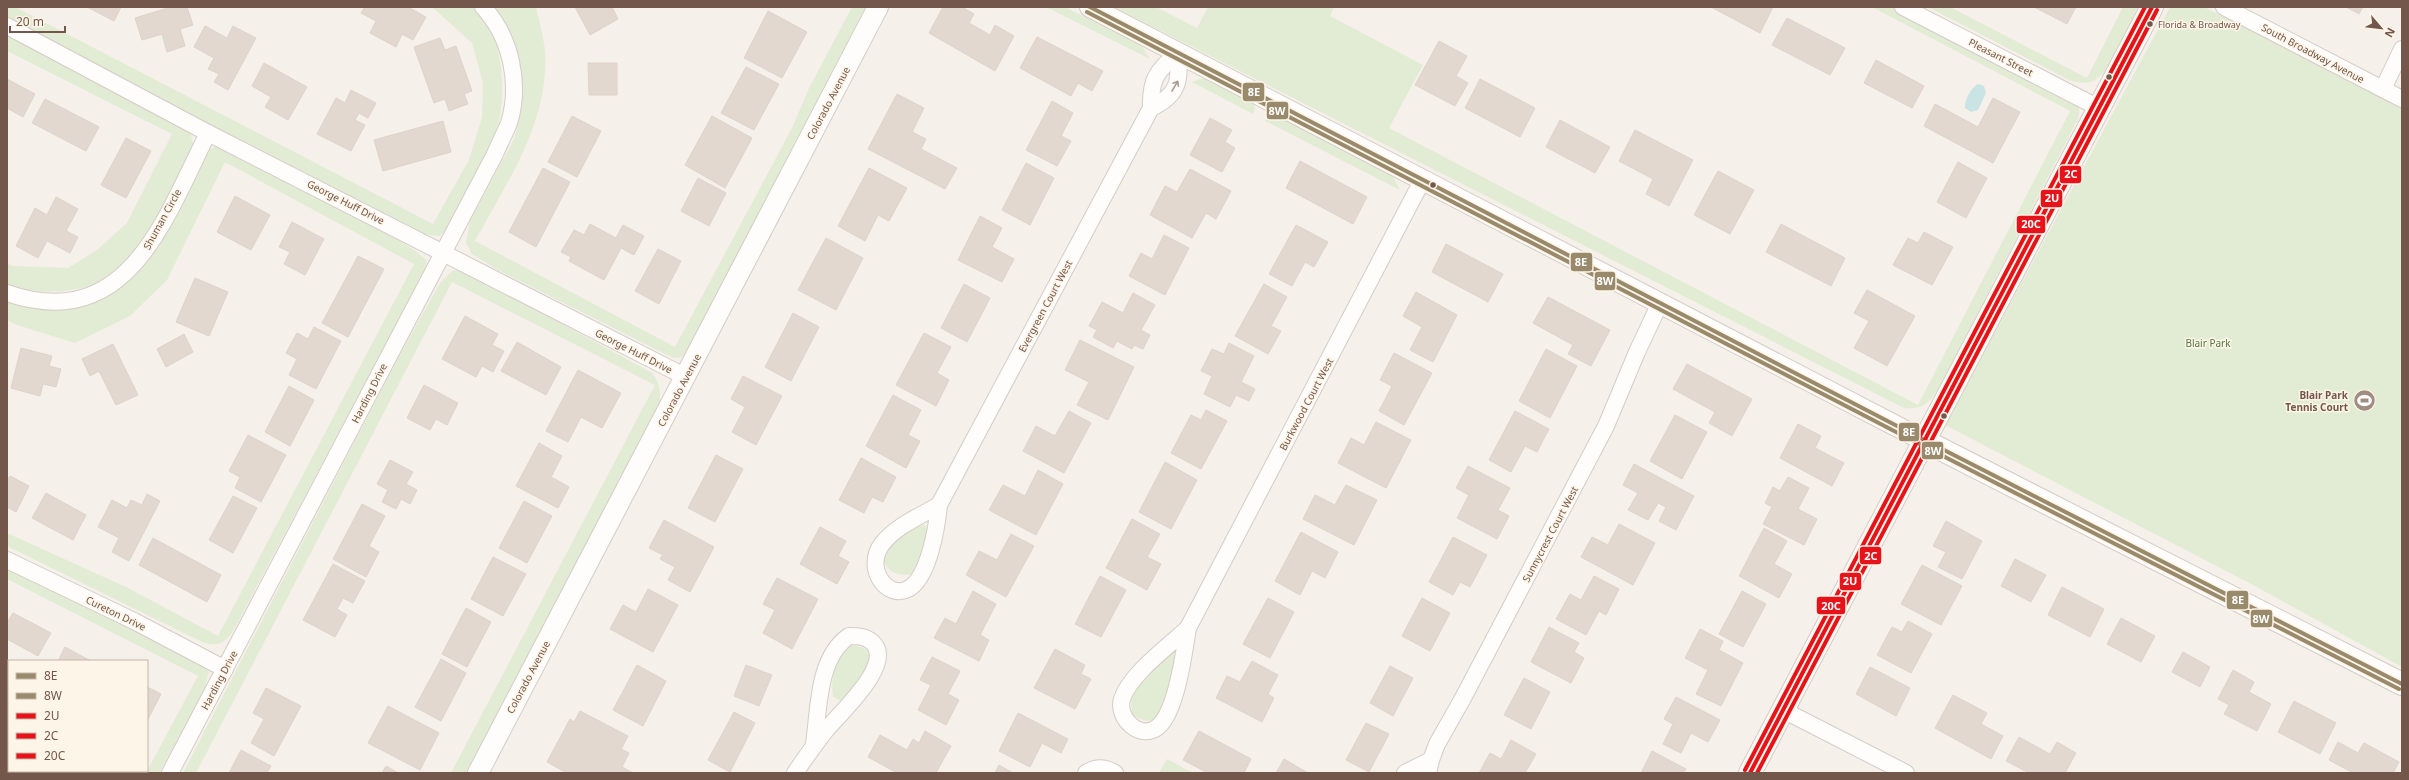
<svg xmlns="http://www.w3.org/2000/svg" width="2409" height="780" viewBox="0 0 2409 780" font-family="'Noto Sans',sans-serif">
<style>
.green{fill:#e2ecd4}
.water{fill:#cae4e6}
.building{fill:#e2d8d0;stroke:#ded3cb}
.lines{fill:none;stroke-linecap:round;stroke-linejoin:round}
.minor-casing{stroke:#d4ccc6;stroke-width:18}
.tertiary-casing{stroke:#d4ccc6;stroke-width:22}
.secondary-casing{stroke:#d4ccc6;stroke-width:24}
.minor{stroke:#fefdfc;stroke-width:16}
.tertiary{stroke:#fefdfc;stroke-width:20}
.secondary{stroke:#fefdfc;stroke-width:22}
.bus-1-casing{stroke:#fef5e9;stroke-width:7}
.bus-2-casing{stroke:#fef5e9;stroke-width:7}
.bus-3-casing{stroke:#fef5e9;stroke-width:7}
.bus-4-casing{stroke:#fef5e9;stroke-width:7}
.bus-5-casing{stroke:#fef5e9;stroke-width:7}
.bus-1{stroke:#998a6b;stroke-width:4}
.bus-2{stroke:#998a6b;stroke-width:4}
.bus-3{stroke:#e7131a;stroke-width:4}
.bus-4{stroke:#e7131a;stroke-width:4}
.bus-5{stroke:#e7131a;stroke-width:4}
.oneway{stroke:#aa9991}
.bus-dot{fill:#72574a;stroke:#fef5e9;stroke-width:1.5}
.labels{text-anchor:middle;stroke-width:3;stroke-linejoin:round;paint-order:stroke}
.bus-label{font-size:9px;fill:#72574a;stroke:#fef5e9;text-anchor:start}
.street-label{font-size:10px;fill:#72574a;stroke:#fef5e9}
.park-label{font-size:10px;fill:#547842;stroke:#fef5e9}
.poi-label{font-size:10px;font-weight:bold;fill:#72574a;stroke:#fef5e9;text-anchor:end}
.line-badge{stroke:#fef5e9;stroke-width:1.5}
.badge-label{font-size:11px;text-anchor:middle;font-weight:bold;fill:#fff}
</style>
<rect width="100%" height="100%" fill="#f5f0e9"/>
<g class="green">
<path d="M7,7h8l418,217 36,-64 13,-43 1,-34 -11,-40 -40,-36h42c31,24 33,91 22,126 -6,19 -18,39 -28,57 -7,16 -14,36 -29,46l-18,-2 -386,-200 -28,-18z"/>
<path d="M496,7h40c3,15 8,30 9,45 4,71 -38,130 -70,189l200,106 117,-219 17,-40 43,-81h14l-178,343 -6,7 -8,1 -9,-4 -167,-84 -26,-16 -6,-11 4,-22 44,-82 7,-27 -8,-70z"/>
<path d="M1046,7h19l76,38 9,14z"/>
<path d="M1114,7h42l41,21 11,-21h126l-4,9 93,49 -34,63 529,277 152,-294 -198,-104h21l178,90c7,8 10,11 7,22l-139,269c-10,15 -16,22 -35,20z"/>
<path d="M1928,7h22l137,71 36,-71h15c-9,17 -28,68 -45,74 -7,3 -15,1 -22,0z"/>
<path d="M2170,7h34l198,101v559l-147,-81 -310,-161z"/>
<path d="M7,33l183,98c1,5 3,11 3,18 -1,16 -46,92 -58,106 -7,8 -21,21 -30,25 -32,14 -65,15 -98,5v-22l6,3 55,2 29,-18 30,-27 45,-89 -165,-83z"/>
<path d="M1200,79h7l45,23 3,6 -2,6 -61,-32z"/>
<path d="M1272,115h5l108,56 8,6 7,13 -135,-69z"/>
<path d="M224,144l47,24 142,81 13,11 1,6 -195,367c-9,11 -16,14 -30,9l-195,-96v-13l119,54 92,49 196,-372 -189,-102 -58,118 -37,36 -55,27 -58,-18 -10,-5v-22l16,8 27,3 82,-34 25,-26 52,-100z"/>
<path d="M453,270l12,1 187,102c8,10 8,17 8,30l-194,370h-15l204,-388 -203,-103 -256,491h-13l215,-415 42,-75z"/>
<path d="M920,523l8,5 -8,36 -8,10c-14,2 -24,-1 -29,-15l5,-15z"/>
<path d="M7,568l192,93 10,10 -5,20 -45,82h-13l52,-97 -191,-97z"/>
<path d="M849,645c10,1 17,2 23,11l-4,18 -26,27 -9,-4 -1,-12 3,-22z"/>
<path d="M1175,648l2,5c-3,15 -8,68 -29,68 -5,0 -10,-4 -15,-6 -9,-29 23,-48 42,-67z"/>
<path d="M1167,759l26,14h-34z"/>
</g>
<path class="water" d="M1978,84l6,2 2,7 -8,17 -7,2 -6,-4c-1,-8 6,-20 13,-24z"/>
<g class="building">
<path d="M87,7h34l-7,14z"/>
<path d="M171,7h16l6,18 -13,4 5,17 -18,6 -5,-18 -20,6 -7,-22z"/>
<path d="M365,7h43l18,10 -13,23 -11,-6 -6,13 -26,-14 6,-12 -15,-8z"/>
<path d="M575,7h37l6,12 -28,16z"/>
<path d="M943,7h19l12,7 -5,9 21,12 5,-10 19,11 -19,35 -66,-38z"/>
<path d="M1711,7h62l-13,26z"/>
<path d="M2034,7h42l-9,17z"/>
<path d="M2346,7h17l-4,7z"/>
<path d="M768,11l39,21 -25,46 -38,-20z"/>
<path d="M1787,18l58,30 -15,27 -58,-30z"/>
<path d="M205,26l22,12 6,-12 23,12 -28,52 -14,-8 5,-8 -11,-5 6,-11 -20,-11z"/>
<path d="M1037,37l66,34 -11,20 -14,-8 -7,13 -51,-28z"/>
<path d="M440,38l5,12 11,-4 16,45 -8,3 4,10 -19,7 -4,-12 -11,4 -20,-56z"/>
<path d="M1439,41l28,15 -11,20 12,7 -13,23 -40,-21z"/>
<path d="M1876,60l48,26 -12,22 -48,-25z"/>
<path d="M264,63l43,24 -19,33 -23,-13 6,-10 -19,-11z"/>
<path d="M588,63h29v32h-28z"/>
<path d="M746,67l33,17 -25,46 -33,-17z"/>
<path d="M7,79l28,15 -12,23 -16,-9z"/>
<path d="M1480,79l55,29 -15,29 -55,-29z"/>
<path d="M351,90l25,13 -8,15 -9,-5 -4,7 10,5 -14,26 -34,-17 19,-36 9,5z"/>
<path d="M897,94l27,14 -12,24 14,7 -5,10 36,19 -12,21 -77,-40z"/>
<path d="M1993,98l27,14 -27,51 -69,-37 11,-22 43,23z"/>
<path d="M45,99l54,28 -13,24 -54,-28z"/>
<path d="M1052,101l21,12 -12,23 10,5 -14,25 -31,-16z"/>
<path d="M572,116l29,15 -24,46 -29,-15z"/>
<path d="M712,116l40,22 -27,50 -40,-23z"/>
<path d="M1210,118l22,12 -7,12 10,6 -13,24 -32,-17z"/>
<path d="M1560,120l50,27 -15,26 -49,-26z"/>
<path d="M443,121l8,31 -68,19 -9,-31z"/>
<path d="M1635,130l58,30 -24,46 -23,-12 7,-15 -34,-18z"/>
<path d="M126,138l25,13 -25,47 -25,-13z"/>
<path d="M1300,161l67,36 -14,27 -67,-36z"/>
<path d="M1958,162l29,16 -21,40 -29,-16z"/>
<path d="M1026,163l28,15 -24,47 -28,-15z"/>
<path d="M543,168l27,14 -34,65 -27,-15z"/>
<path d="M869,168l38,20 -18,33 -11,-6 -13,26 -27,-15z"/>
<path d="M1190,169l41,22 -15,28 -10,-6 -14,25 -42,-23 15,-29 12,6z"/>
<path d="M1718,171l36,19 -24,44 -36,-19z"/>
<path d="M698,178l28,15 -17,33 -28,-15z"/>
<path d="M235,196l35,19 -19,35 -34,-18z"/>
<path d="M56,197l22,12 -12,22 12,6 -8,16 -23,-12 -9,17 -22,-12 19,-38 12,7z"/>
<path d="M980,216l22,12 -10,19 22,12 -12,23 -44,-22z"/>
<path d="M292,222l32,17 -19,36 -21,-11 6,-12 -11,-5z"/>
<path d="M590,224l26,14 7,-13 21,11 -10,19 -13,-7 -17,32 -35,-19 2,-4 -10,-5 13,-22 10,5z"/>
<path d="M1781,224l64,34 -14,28 -65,-34z"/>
<path d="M1296,225l32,17 -14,25 -9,-5 -13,24 -23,-12z"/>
<path d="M1924,232l29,15 -21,38 -39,-20 15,-27 10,5z"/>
<path d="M1164,235l25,13 -24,47 -36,-19 12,-23 11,6z"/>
<path d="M826,238l37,20 -27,52 -38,-20z"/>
<path d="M1446,244l57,30 -15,28 -56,-30z"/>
<path d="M658,249l23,12 -22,43 -24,-13z"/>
<path d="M358,256l26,13 -36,68 -26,-14z"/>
<path d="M195,278l33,14 -19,44 -33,-14z"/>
<path d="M964,284l26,14 -23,44 -26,-14z"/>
<path d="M1264,284l23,13 -16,29 10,5 -13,23 -33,-18z"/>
<path d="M1867,290l48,26 -28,50 -33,-18 15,-27 -15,-8z"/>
<path d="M1416,292l41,23 -24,47 -23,-12 12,-23 -19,-11z"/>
<path d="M1133,293l22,12 -14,25 9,5 -7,14 -9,-4 -2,4 -15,-8 -4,7 -20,-11 4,-7 -8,-4 13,-24 21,11z"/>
<path d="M1548,297l62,33 -19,36 -23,-12 5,-9 -40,-22z"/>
<path d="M793,313l26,14 -28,54 -26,-14z"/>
<path d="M465,316l33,18 -6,11 12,6 -11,21 -11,-6 -6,11 -34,-18z"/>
<path d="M314,327l27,14 -25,48 -27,-14 8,-16 -11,-6 11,-20 11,6z"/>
<path d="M924,333l27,14 -14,26 12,7 -13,26 -40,-21z"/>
<path d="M184,334l9,18 -27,15 -9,-18z"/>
<path d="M1080,340l54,27 -26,53 -31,-15 12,-23 -24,-12z"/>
<path d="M517,342l44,25 -15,28 -45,-24z"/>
<path d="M1229,343l25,13 -13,26 14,7 -6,12 -13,-6 -6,12 -26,-13 8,-18 -11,-5 11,-22 12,5z"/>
<path d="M113,344l25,51 -22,10 -17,-34 -9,5 -8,-17z"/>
<path d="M21,348l31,8 -3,10 12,3 -5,18 -13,-3 -3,12 -29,-8z"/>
<path d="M1546,349l31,17 -27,52 -31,-17z"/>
<path d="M1394,353l38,20 -28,52 -25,-14 13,-25 -12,-6z"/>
<path d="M1687,364l65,35 -20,37 -23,-13 6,-11 -42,-23z"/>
<path d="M578,370l43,23 -19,35 -21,-11 -13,25 -22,-11z"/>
<path d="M743,376l39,20 -26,49 -24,-13 13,-25 -14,-8z"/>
<path d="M424,385l34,18 -11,22 -11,-6 -6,11 -23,-12z"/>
<path d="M289,386l25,14 -24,46 -25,-14z"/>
<path d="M893,395l28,15 -13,25 12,6 -14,27 -40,-22z"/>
<path d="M1206,410l21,11 -26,48 -30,-16 20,-38 10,5z"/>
<path d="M1069,411l22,12 -27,50 -41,-22 13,-25 19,10z"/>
<path d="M1515,411l34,18 -12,23 -12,-6 -14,26 -22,-12z"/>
<path d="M1675,415l32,17 -25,47 -32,-18z"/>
<path d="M1376,422l35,18 -25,48 -48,-25 13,-25 13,7z"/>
<path d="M1798,424l23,12 -6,12 29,15 -12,23 -52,-28z"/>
<path d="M248,435l38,20 -25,47 -26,-14 5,-11 -11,-6z"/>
<path d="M539,443l23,13 -11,21 18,10 -11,21 -42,-22z"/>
<path d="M716,455l27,14 -28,53 -27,-14z"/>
<path d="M861,458l35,19 -13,25 -11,-5 -8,16 -25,-13z"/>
<path d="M390,460l23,12 -7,12 11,6 -7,14 -9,-5 -5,10 -14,-7 6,-12 -11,-6z"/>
<path d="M1165,462l32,18 -26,49 -32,-17z"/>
<path d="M1634,464l60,32 -18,34 -17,-9 7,-14 -8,-4 -10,17 -20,-10 10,-17 -15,-8z"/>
<path d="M1468,466l42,22 -12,22 11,6 -12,23 -40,-21 12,-23 -13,-7z"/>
<path d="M1038,470l25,14 -27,51 -47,-25 14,-25 22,11z"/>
<path d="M10,476l19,10 -13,26 -9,-5v-26z"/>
<path d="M1788,477l21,11 -11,21 19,10 -13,26 -41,-21 9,-17 -7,-4 8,-16 7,4z"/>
<path d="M1346,485l31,15 -23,45 -51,-26 12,-24 20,10z"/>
<path d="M46,493l40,22 -13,25 -41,-22z"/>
<path d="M147,494l13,7 -31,60 -17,-9 7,-14 -21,-11 14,-27 15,8 4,-8 11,5z"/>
<path d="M233,496l24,12 -24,45 -24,-13z"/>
<path d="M524,501l28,15 -25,47 -28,-15z"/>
<path d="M362,504l23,12 -16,30 10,6 -13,25 -33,-18z"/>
<path d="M1132,519l28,15 -13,23 14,7 -14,26 -41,-22z"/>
<path d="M664,520l50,27 -24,45 -22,-12 7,-13 -15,-8 3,-4 -14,-7z"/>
<path d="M1946,521l36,20 -20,38 -24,-12 8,-15 -13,-6z"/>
<path d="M1619,524l36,19 -22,42 -52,-28 11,-20 16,8z"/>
<path d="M820,527l26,14 -8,15 11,6 -12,22 -37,-20z"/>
<path d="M1764,528l23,13 -13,23 18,10 -13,24 -40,-22z"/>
<path d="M1301,532l37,20 -13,26 -13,-7 -12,24 -25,-14z"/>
<path d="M1011,534l23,12 -28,51 -40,-22 13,-24 18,9z"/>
<path d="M1453,537l34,18 -17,32 -10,-5 -7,13 -24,-13z"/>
<path d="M153,538l68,37 -14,27 -68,-37z"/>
<path d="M493,557l33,17 -23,42 -32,-17z"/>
<path d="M2015,559l31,16 -15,27 -30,-16z"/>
<path d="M333,564l32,17 -12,22 -10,-5 -6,11 10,6 -12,22 -32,-17z"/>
<path d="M1922,565l40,21 -21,39 -40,-21z"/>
<path d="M1100,576l26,14 -25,47 -26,-13z"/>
<path d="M1594,576l25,13 -13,26 -7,-4 -13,24 -30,-16 14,-25 11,6z"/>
<path d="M777,578l41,21 -26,50 -29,-16 12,-23 -12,-6z"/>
<path d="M2062,587l42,22 -14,28 -42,-22z"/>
<path d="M648,589l30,16 -25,47 -43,-23 13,-24 13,7z"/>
<path d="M973,591l23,13 -16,31 9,5 -10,21 -45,-23 11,-20 11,6z"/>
<path d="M1742,591l24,13 -23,43 -24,-13z"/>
<path d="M1268,598l26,14 -24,46 -27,-14z"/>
<path d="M1422,598l28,15 -20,38 -28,-15z"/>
<path d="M466,608l25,14 -24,45 -25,-13z"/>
<path d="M13,613l38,20 -13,23 -31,-17v-16z"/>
<path d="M2121,618l34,18 -14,26 -34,-18z"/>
<path d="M1908,621l24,13 -21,39 -34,-18 15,-28 10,5z"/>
<path d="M1549,627l30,16 -5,9 10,6 -13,25 -40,-21z"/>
<path d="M1700,629l23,12 -4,9 24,13 -22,43 -25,-12 12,-24 -23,-12z"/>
<path d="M65,647l26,14h-33z"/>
<path d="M1055,649l30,16 -4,9 10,5 -16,30 -41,-21z"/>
<path d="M2183,652l27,15 -10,20 -28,-15z"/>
<path d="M932,657l28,14 -12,23 11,6 -13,25 -28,-15 13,-25 -11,-5z"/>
<path d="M441,659l25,14 -25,48 -26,-14z"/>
<path d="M1252,661l26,14 -10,19 6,4 -12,24 -46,-24 11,-22 13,6z"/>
<path d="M637,665l29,16 -23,45 -30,-16z"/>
<path d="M746,665l26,10 -13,31 -25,-10z"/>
<path d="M1390,666l23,12 -20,38 -23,-13z"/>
<path d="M1870,667l40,21 -14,28 -40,-22z"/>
<path d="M2233,670l21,12 -5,10 22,12 -14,27 -33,-17 5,-9 -11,-6z"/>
<path d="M1524,678l26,14 -19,37 -27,-14z"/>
<path d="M147,687l14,7 -14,27z"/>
<path d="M266,688l35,18 -27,50 -23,-13 13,-24 -11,-6z"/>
<path d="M1953,695l34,18 -6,11 22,12 -12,23 -56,-31z"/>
<path d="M1676,697l44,23 -12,22 -17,-9 -10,20 -18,-9 10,-20 -9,-5z"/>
<path d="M2294,701l42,22 -16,31 -42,-22z"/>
<path d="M388,706l51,27 -19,37 -52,-27z"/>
<path d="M580,711l48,25 -7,13 8,4 -7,14 11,6h-66l-20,-11 23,-43 4,3z"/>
<path d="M734,712l21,11 -25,49 -22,-12z"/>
<path d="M1018,713l50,26 -7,14 -19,-10 -12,24 -31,-16z"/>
<path d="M1366,723l23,11 -20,38 -23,-12z"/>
<path d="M925,731l26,15 -15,27h-39l-29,-16 12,-22 27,15 6,-11 6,4z"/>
<path d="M1199,731l52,28 -7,14h-36l-25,-13z"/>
<path d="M2019,737l31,17 7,-12 19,11 -11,20h-36l-23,-12z"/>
<path d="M1511,740l25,14 -11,19h-46l11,-20 11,6z"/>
<path d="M2338,742l20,11 6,-10 35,19 -6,11h-40l-24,-13z"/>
<path d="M241,750l30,16 -4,7h-38z"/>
<path d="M1652,751l34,18 -3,4h-42z"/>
<path d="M1284,759l24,14h-32z"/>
<path d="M999,765l14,8h-18z"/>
<path d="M386,766l12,7h-16z"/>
<path d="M51,771h71l-1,2h-71z"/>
</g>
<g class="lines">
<defs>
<g id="minor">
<path d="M1903,7l196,101"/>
<path d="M2224,7l178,92"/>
<path d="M7,26l201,107 478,244"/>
<path d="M2383,89l19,-40"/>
<path d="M1151,108c28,-13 29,-27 27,-55"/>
<path d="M7,293c121,42 158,-75 201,-160"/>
<path d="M939,505c-2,21 -10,73 -31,84 -21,11 -44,-21 -26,-45 14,-18 38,-28 57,-39l212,-397c-1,-28 6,-38 27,-55"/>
<path d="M7,560l127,61 91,48"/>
<path d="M1188,628l235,-449"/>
<path d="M1188,628c-4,24 -11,81 -29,98 -18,16 -43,-8 -37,-27 8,-25 47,-53 66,-71z"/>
<path d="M1783,710l123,63"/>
<path d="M1431,760l6,-16 26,-46 143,-272 31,-74 23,-49"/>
<path d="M170,773l325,-619c4,-10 10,-21 14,-31 12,-39 2,-86 -26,-116"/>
<path d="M795,773c10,-15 20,-29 31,-43 14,-17 70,-67 46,-88 -7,-6 -15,-6 -23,-6 -32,22 -30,74 -35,108"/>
<path d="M1086,773c9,-6 19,-6 29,0"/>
<path d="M1405,773l26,-13 -3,13"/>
</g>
<g id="tertiary">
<path d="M1090,7l833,433"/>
<path d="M478,773l400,-766"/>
</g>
<g id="secondary">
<path d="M1923,440l479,244"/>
<path d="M1750,773l402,-766"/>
</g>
</defs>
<use href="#minor" class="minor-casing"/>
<use href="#tertiary" class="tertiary-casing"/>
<use href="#secondary" class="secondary-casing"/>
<use href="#minor" class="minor"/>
<use href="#tertiary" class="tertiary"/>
<use href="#secondary" class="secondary"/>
<defs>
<path id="bus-1" d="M1090,7l811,421 501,256"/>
<path id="bus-2" d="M1087,12l811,421 501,256"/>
<path id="bus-3" d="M1750,773l402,-766"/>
<path id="bus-4" d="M1757,773l400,-763"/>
<path id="bus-5" d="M1745,770l400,-763"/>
</defs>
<use href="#bus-1" class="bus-1-casing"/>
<use href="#bus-2" class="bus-2-casing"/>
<use href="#bus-3" class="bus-3-casing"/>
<use href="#bus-4" class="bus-4-casing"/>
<use href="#bus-5" class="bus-5-casing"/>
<use href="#bus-1" class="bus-1"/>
<use href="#bus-2" class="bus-2"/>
<use href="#bus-3" class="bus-3"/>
<use href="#bus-4" class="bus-4"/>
<use href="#bus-5" class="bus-5"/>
</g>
<defs><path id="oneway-shaft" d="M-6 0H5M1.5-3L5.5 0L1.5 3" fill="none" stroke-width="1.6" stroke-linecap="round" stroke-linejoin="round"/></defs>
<use class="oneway" href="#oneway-shaft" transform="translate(1175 86) rotate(-60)"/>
<defs>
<symbol id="stadium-disc" viewBox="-11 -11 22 22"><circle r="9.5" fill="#a08d82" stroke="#fef5e9"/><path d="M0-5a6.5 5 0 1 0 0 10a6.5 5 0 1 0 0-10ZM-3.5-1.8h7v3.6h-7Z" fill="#fff"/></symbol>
</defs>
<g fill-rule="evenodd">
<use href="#stadium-disc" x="2352" y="388" width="25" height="25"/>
</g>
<g class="bus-dot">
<circle cx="2150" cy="24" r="3.5"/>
<circle cx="2109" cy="77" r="3.5"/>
<circle cx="1433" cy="185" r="3.5"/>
<circle cx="1944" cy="416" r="3.5"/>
</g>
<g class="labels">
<g class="bus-label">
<text x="2158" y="28">Florida &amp; Broadway</text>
</g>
<g class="street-label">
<text transform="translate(2313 53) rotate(28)" y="4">South Broadway Avenue</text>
<text transform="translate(2001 57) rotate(27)" y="4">Pleasant Street</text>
<text transform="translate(828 103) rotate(-62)" y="4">Colorado Avenue</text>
<text transform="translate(346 202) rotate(27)" y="4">George Huff Drive</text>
<text transform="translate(162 219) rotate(-61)" y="4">Shuman Circle</text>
<text transform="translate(1045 306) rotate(-62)" y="4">Evergreen Court West</text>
<text transform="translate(634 351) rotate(27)" y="4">George Huff Drive</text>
<text transform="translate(679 390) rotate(-62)" y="4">Colorado Avenue</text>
<text transform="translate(369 393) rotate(-63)" y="4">Harding Drive</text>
<text transform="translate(1306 404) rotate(-62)" y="4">Burkwood Court West</text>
<text transform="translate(1550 534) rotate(-62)" y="4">Sunnycrest Court West</text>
<text transform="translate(116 613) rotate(26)" y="4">Cureton Drive</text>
<text transform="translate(528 677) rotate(-62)" y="4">Colorado Avenue</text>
<text transform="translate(219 680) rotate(-62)" y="4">Harding Drive</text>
</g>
<g class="park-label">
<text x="2208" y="347">Blair Park</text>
</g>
<g class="poi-label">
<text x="2348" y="399">Blair Park<tspan x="2348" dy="12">Tennis Court</tspan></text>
</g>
</g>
<g class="line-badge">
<rect x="1242" y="82" width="23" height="20" rx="4" fill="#998a6b"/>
<rect x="1266" y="101" width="23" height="19" rx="4" fill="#998a6b"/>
<rect x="2059" y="165" width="23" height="19" rx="4" fill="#e7131a"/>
<rect x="2040" y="189" width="23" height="19" rx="4" fill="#e7131a"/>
<rect x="2016" y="215" width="30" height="19" rx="4" fill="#e7131a"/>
<rect x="1570" y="252" width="23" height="20" rx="4" fill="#998a6b"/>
<rect x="1594" y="271" width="22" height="20" rx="4" fill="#998a6b"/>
<rect x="1898" y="422" width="22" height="20" rx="4" fill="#998a6b"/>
<rect x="1921" y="441" width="23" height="19" rx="4" fill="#998a6b"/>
<rect x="1859" y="546" width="23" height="19" rx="4" fill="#e7131a"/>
<rect x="1839" y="572" width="23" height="19" rx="4" fill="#e7131a"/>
<rect x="2226" y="590" width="23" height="20" rx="4" fill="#998a6b"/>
<rect x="1816" y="596" width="30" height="19" rx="4" fill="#e7131a"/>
<rect x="2250" y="609" width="23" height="19" rx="4" fill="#998a6b"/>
</g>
<g class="badge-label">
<text x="1254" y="96">8E</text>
<text x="1277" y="115">8W</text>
<text x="2071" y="178">2C</text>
<text x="2052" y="202">2U</text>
<text x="2031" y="228">20C</text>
<text x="1581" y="266">8E</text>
<text x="1605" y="285">8W</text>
<text x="1909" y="436">8E</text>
<text x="1933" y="455">8W</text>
<text x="1871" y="560">2C</text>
<text x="1850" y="585">2U</text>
<text x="2238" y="604">8E</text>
<text x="1831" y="610">20C</text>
<text x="2261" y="623">8W</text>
</g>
<rect width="2409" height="780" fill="none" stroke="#72574a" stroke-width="16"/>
<rect x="8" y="660" width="140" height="112" fill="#fef5e9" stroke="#c6b6a9"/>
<rect x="16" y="673" width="20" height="6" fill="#998a6b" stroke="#c6b6a9"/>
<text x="44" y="680" font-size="12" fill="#72574a">8E</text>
<rect x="16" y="693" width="20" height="6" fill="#998a6b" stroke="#c6b6a9"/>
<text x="44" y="700" font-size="12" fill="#72574a">8W</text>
<rect x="16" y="713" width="20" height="6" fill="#e7131a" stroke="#c6b6a9"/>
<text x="44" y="720" font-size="12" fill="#72574a">2U</text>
<rect x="16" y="733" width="20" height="6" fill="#e7131a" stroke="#c6b6a9"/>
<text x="44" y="740" font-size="12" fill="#72574a">2C</text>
<rect x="16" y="753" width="20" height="6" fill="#e7131a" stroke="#c6b6a9"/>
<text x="44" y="760" font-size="12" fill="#72574a">20C</text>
<g transform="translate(2381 28) rotate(118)" stroke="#fef5e9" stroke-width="3" paint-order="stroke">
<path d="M0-3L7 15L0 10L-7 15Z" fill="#72574a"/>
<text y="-6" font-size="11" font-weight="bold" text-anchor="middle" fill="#72574a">N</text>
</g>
<path d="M10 26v6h55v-6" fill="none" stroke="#72574a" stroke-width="2"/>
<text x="16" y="26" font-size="12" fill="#72574a" stroke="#fef5e9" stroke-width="3" paint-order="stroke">20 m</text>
</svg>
